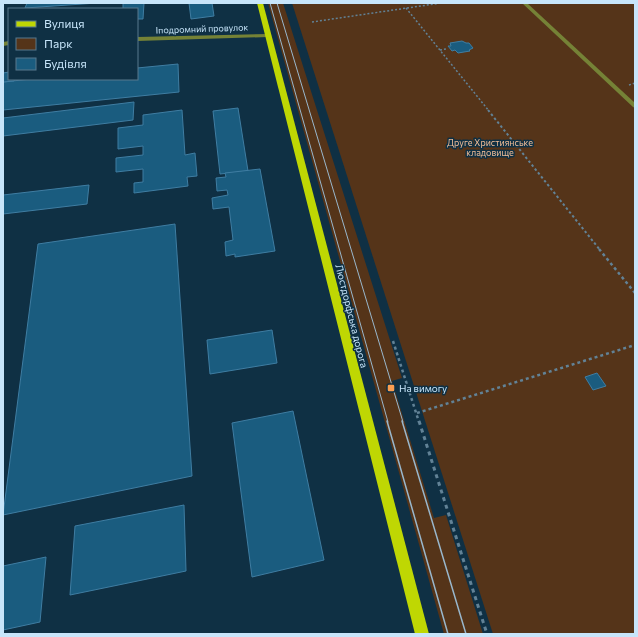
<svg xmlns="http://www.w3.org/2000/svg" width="638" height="637" viewBox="0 0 638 637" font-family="Commissioner,sans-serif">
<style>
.green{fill:#553419}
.building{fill:#1a5c7f;stroke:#3f7da2}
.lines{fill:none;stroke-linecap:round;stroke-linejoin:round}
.path-far3{stroke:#628296;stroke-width:1.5;stroke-dasharray:2 2;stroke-linecap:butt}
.path-far2{stroke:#628296;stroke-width:2;stroke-dasharray:2.5 2.5;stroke-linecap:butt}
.path-far1{stroke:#628296;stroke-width:2.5;stroke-dasharray:3 3;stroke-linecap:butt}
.path{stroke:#628296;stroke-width:3;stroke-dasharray:4 4;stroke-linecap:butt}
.lane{fill:#758236;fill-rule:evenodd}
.street{fill:#758236;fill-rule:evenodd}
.primary{fill:#bfd703;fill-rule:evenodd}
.tram-far1{stroke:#99b7cc;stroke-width:1}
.tram{stroke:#99b7cc;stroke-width:1.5}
.poi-dot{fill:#fb9e51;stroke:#0f3044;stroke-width:1.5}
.labels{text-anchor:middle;stroke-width:3;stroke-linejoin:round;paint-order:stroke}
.far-street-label{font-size:9px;fill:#c7e5fa;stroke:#0f3044}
.far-park-label{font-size:9px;fill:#f1bd96;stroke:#0f3044}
.street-label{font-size:10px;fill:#c7e5fa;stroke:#0f3044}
.poi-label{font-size:10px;fill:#c7e5fa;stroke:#0f3044;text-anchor:start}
</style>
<rect width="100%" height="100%" fill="#0f3044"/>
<g class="green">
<path d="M268,3h15l119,375 -10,3 42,137 12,-3 37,119h-39z"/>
<path d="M292,3h343v631h-142z"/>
</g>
<g class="building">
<path d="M27,3h70l-72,5z"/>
<path d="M123,3h21l-1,16h-6v-10h-14z"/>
<path d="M189,3h23l2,13 -23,3z"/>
<path d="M462,41l4,2h3l4,5 -4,2 1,1 -12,2 -3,-3 -3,1 -4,-5h3l-1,-3z"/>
<path d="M178,64l1,28 -176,18v-28l28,-3h106v-11z"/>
<path d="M9,72v7h6l-1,2 -11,1v-9z"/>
<path d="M134,102l-1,18 -130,16v-18z"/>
<path d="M238,108l10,63 -28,3 -7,-63z"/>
<path d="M182,110l3,45 10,-2 2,23 -10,1 1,9 -54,7v-10l9,-1v-13l-27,3v-14l27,-3v-9l-25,3v-21l25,-3v-10z"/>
<path d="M260,169l15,82 -40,6v-3l-9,2 -1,-14 8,-2 -4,-33 -16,2 -1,-11 16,-3 -1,-5 -10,1 -1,-13 10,-1 -1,-4z"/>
<path d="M89,185l-2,19 -84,10v-19z"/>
<path d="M175,224l17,252 -189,39 35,-271z"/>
<path d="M272,330l5,33 -67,11 -3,-34z"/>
<path d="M597,373l9,13 -13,4 -8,-13z"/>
<path d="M293,411l31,149 -72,17 -20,-154z"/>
<path d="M184,505l2,66 -116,24 5,-69z"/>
<path d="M46,557l-6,65 -37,8v-64z"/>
</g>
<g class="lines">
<g class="path-far3">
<path d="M406,8l83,103"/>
<path d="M312,22l129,-19"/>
<path d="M440,50l6,-1"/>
<path d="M629,85l6,-2"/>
</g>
<path class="path-far2" d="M488,110l112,140"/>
<g class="path-far1">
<path d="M599,249l36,44"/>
<path d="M393,341l26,81"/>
<path d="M417,413l218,-68"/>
</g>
<path class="path" d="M419,421l68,213"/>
<path class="lane" d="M522,3h5l108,100v5l-2,-1z"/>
<g class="street">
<path d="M270,34v2l-2,1 -131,4v-4z"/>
<path d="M9,41v4l-6,1v-4z"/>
</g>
<path class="primary" d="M257,3h6l166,631h-14z"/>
<g class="tram-far1">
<path d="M270,3l118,419"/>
<path d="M277,3l126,419"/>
</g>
<g class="tram">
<path d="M387,421l61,213"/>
<path d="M402,421l64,213"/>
</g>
</g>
<rect class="poi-dot" x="387" y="384" width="8" height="8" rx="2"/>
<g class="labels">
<g class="far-street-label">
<text transform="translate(202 29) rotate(-2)" y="3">Іподромний провулок</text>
</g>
<g class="far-park-label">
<text x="490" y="146">Друге Християнське<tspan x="490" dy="10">кладовище</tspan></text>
</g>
<g class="street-label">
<text transform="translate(352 316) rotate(76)" y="4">Люстдорфська дорога</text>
</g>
<g class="poi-label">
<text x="399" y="392">На вимогу</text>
</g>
</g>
<rect width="638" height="637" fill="none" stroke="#c7e5fa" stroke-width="8"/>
<rect x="8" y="8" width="130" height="72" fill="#0f3044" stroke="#59788d"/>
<rect x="16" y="21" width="20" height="6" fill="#bfd703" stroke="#59788d"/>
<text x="44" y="28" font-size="12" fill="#c7e5fa">Вулиця</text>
<rect x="16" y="38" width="20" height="12" fill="#553419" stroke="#59788d"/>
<text x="44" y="48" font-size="12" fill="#c7e5fa">Парк</text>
<rect x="16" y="58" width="20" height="12" fill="#1a5c7f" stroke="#59788d"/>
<text x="44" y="68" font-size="12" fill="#c7e5fa">Будівля</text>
</svg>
